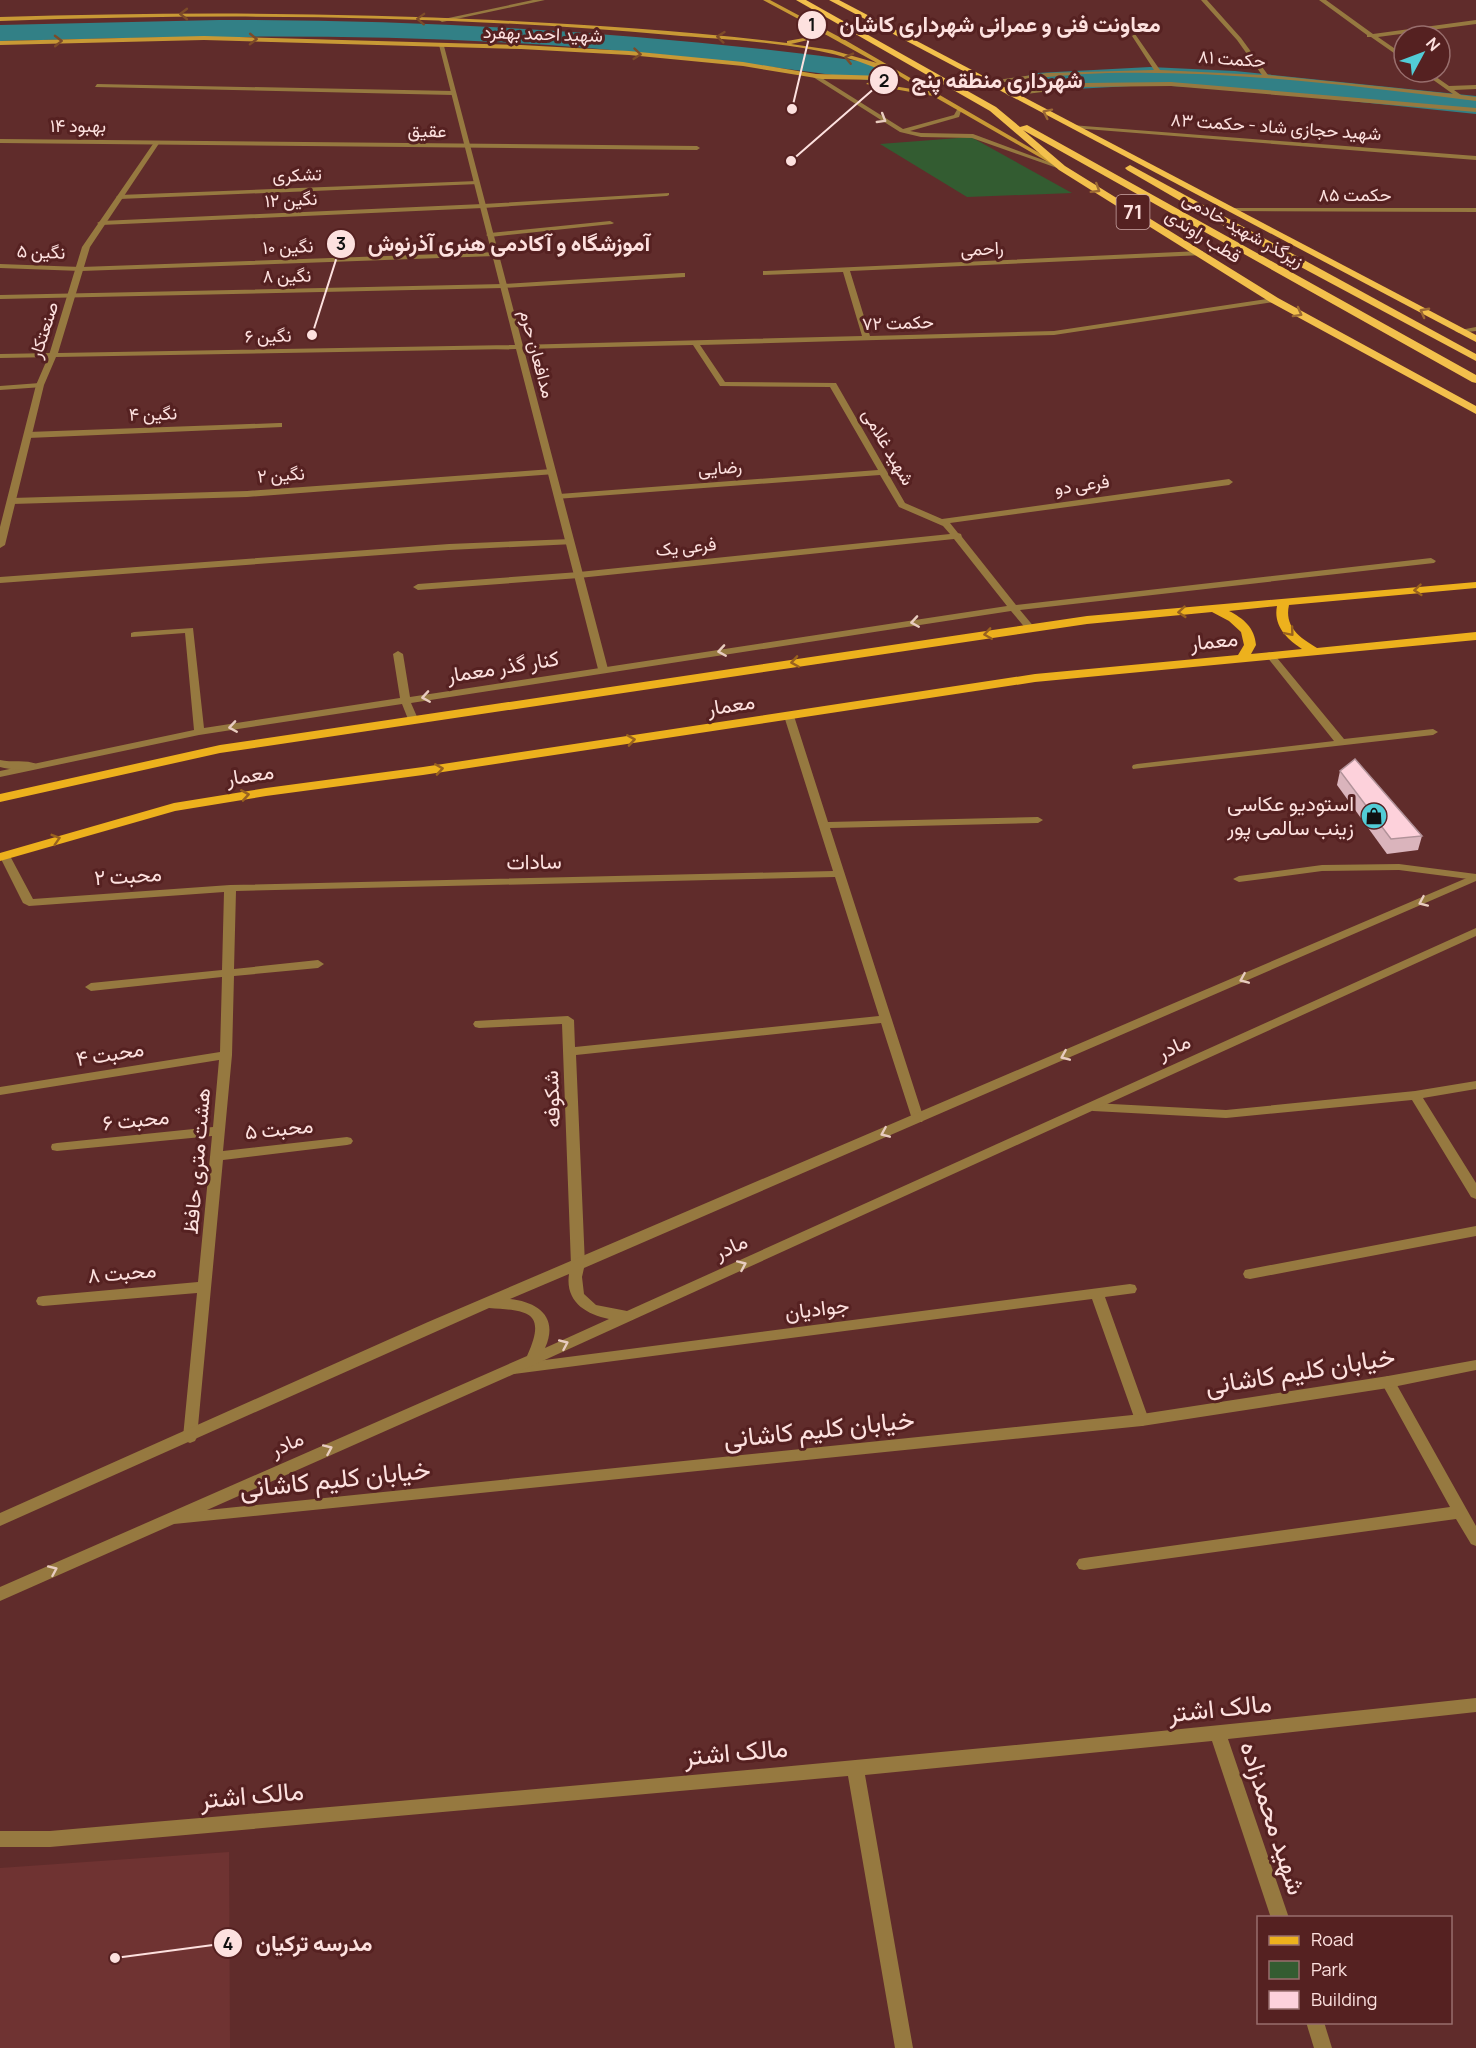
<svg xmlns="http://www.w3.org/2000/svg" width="1476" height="2048" viewBox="0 0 1476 2048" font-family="Manrope,Vazirmatn,sans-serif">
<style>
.built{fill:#6f3332}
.green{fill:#335c31}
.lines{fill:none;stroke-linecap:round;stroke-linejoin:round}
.river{fill:#328086;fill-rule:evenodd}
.minor{fill:#967940;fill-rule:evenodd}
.tertiary{fill:#967940;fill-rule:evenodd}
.secondary{fill:#c89935;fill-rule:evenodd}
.primary{fill:#edb11d;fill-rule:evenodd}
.trunk{fill:#f3c04c;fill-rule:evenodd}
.wall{fill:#dab4bc}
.building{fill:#fdd1db;stroke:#b19299;stroke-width:1.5}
.oneway{stroke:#7d4b28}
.oneway2{stroke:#9c6934}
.oneway3{stroke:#e8ccbf}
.oneway4{stroke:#99621f}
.labels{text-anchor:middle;stroke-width:6;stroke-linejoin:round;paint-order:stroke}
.far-street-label{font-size:18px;fill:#fde1df;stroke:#552121}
.shield{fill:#552121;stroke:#cba7a6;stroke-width:1.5}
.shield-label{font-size:20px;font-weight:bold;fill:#fde1df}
.street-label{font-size:21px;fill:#fde1df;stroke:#552121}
.poi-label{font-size:21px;fill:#fde1df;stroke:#552121;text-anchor:end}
.near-street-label{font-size:26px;fill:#fde1df;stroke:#552121}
.leader{fill:none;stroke:#fde1df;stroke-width:2}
.callout-dot{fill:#fde1df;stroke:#552121;stroke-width:2}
.mark-label{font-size:18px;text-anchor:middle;font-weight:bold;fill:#111}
.callout-label{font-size:22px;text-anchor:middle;font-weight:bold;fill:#fde1df;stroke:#552121;stroke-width:6;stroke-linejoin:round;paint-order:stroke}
</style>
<rect width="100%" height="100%" fill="#602c2b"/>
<path class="built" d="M229,1852l1,196h-230v-180z"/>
<path class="green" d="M971,137l101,56 -105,4 -87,-53z"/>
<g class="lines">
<g class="river">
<path d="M219,20c221,0 436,13 655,43l10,3 5,6 -5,6 -10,3c-108,-16 -216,-28 -325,-36 -183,-12 -366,-9 -549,-4v-16z"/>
<path d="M1150,67l85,4 241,25v18l-241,-25 -85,-4 -113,6 -10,-3 -5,-6 5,-6 10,-3z"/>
</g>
<g class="minor">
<path d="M533,0h12l-103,22 -3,-2z"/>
<path d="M1201,0h6l34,38 27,37 185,19 -31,-22h7l20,14 27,-1v4l-22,1 7,5 15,2v4c-122,-15 -245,-31 -368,-28 -41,1 -81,6 -122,11l-3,-2 64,-9 107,-3 -22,-34 3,-2 25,36 102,5 -25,-35z"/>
<path d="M1319,0h7l47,34 103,-14v4l-98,13 26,18v5l-33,-23h-4v-2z"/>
<path d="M813,75h4l86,54 51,-14 4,-7h4l-3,9 -49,14 11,2 52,1 92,34 -5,1 -88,-31 -51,-1 -21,-5 -87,-55z"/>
<path d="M1171,82l305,26v4l-305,-26 -88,1 -74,9 -3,-2 77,-11z"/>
<path d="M97,84l356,7 3,2 -3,2 -358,-8z"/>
<path d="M0,139l697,7 3,2 -3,2 -697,-7z"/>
<path d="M477,181l3,2 -1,1 -360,15 -3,-2 3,-2z"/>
<path d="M669,193v2l-2,1 -184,12 -382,17 -4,-2 4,-2 382,-17z"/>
<path d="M1234,208h242v4l-244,-1 -1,-1z"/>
<path d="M610,221l4,2 -2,1 -122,13 -4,-2 4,-2z"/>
<path d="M1200,251h3v4l-353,16 20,65 184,-5 220,-33 4,2 -4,2 -220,33 -354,10 25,37 111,1 69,120 37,16 287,-40 4,3 -4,3 -279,38 8,10 3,1 1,3 54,68 415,-47 5,3 -2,2 -414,47 15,18 -5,3 -3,-1 -16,-19 -600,92 7,16 -5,3 -5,-3 -6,-15 -203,31 -199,42v-6l194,-41 -9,-97 -54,4v-4l3,-1 59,-4 11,100 196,-30 -7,-44 5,-3 5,3 7,43 597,-91 -53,-67 -375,39 -161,12 -5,-3 5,-3 161,-12 371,-38 -7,-8 -44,-19 -19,-32 -324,24 -1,-2 4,-3 319,-24 -48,-83 -110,-1 -27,-41 -173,4h-3v-4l345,-9 -19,-64 -80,3v-4h3z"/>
<path d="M498,252v4h-3l-414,15 -81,-3v-4l81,3z"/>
<path d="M682,273h3v4l-182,11 -503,11v-4l503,-11z"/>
<path d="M1476,327v4l-17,2 -4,-2z"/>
<path d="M53,353h3v4l-56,1v-4z"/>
<path d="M40,383h3v4l-43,3v-4z"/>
<path d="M279,423h3v4l-254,11 -4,-3 4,-3z"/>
<path d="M552,469l4,3 -1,2 -308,23 -235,7 -4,-3 4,-3 235,-7z"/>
<path d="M571,539l3,1v4l-125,6 -449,33v-6l449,-33z"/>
<path d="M1270,652l3,1 71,86 89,-10 5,3 -5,3 -300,34 -1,-2 1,-2 4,-1 197,-23 -67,-84v-4z"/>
<path d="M789,713l5,3 34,106 210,-5 5,3 -5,3 -208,5 94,291 -2,3h-8l-2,-3 -31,-96 -305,32 9,210 -2,4h-10l-2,-4 -9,-241 -83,4 -4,-1 -2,-3 2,-3 93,-5 6,4 1,27 304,-31 -44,-139 -599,14 -2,78 84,-9 6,4 -6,4 -84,8 -2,79 -9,96 124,-14 4,1 2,3 -2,3 -4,1 -124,15 -26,277 -2,4 -5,2 -5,-2 -2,-4 14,-144 -154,13 -5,-1 -2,-4 2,-4 5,-1 155,-14 14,-146 -155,15 -5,-1 -1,-3 1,-3 5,-1 156,-16 6,-67 -219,35v-8l220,-35 2,-75 -131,14 -6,-4 6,-4 131,-13 2,-78 -195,14 -6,-3 -23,-46 1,-3h8l24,45 197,-14 603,-14 -49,-155z"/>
<path d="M1399,864l77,10v6l-77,-10 -77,1 -83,11 -6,-3 6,-3 83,-11z"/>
<path d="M1476,1081v8l-53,9 53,85v16l-5,-2 -59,-97 -186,18 -133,-7 -6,-4 6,-4 133,7 189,-19z"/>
<path d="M1476,1226v10l-226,43 -5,-1 -2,-4 2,-4 5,-1z"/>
<path d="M1130,1284l5,1 2,4 -2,4 -30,4 44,123 -2,4 -5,2 -5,-2 -2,-4 -43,-121 -578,75 -5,-1 -2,-4 2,-4 5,-1z"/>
<path d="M1388,1376l5,2 83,148v20l-5,-2 -15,-25 -372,51 -5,-1 -3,-5 3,-5 5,-1 366,-51 -69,-125 2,-4z"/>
<path d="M1476,1698v14l-248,27 61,179h-18l-59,-177 -347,34 48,273h-18l-47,-272 -798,71h-50v-16h50c476,-41 951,-81 1426,-133z"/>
<path d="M1306,2022h18l8,26h-18z"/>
</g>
<g class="tertiary">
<path d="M439,45l5,1 164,623 -2,2h-6l-2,-2 -82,-320 -460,8 -12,28 -39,160 -5,3v-21l36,-142 13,-30 33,-108 73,-106 5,1 -70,105 -32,106 457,-8z"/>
<path d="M1071,125l405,31v4l-403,-32 -3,-2z"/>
<path d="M0,760c12,3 29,-1 38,5 -9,6 -27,5 -38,2z"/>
<path d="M1476,874v7l-892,387 -2,9 2,17 12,11 31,6 849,-383v8l-962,438 -307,136 935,-96 246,-38 88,-16v10l-88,18 -246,38 -968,98 -174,77v-14l527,-231c21,-46 -1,-45 -38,-48l-489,218v-13l428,-191zM569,1274c-4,27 16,40 40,45l-64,29c14,-31 -7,-46 -35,-49z"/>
</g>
<path class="secondary" d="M763,0h7l75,40 215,125 -5,1 -122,-70 -67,-12 3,-2 55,9 -31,-19 -2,6 -9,2 -60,-1 -79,-13 -114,-11 -108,-6 -317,-9 -204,5v-4l204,-5 317,9 108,6 114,11 73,12 70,2 1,-3c-63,-31 -148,-32 -217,-38 -223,-20 -447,-22 -670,-14v-4c164,-5 329,-5 493,3 98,5 196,11 294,23v-2l17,-3 13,-9zM821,32l56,31 -45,-13 -41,-6 17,-4z"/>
<path class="primary" d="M1476,582v6l-187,17c-5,22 11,33 28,43l159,-16v8l-441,42 -612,93 -157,21 -91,15 -175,50v-8l174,-50 92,-15 157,-21 612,-93 203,-19 6,-10 -3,-13 -12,-11 -17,-9 -125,12 -867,129 -220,49v-8l220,-49 867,-129zM1277,606c-4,20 10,33 25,43l-51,5 5,-9c-1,-17 -13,-27 -27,-34z"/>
<g class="trunk">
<path d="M796,0h10l190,107 24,20 7,-2 449,250v8l-4,-1 -449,-252 42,36 213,132 198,108v8l-206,-112 -211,-132 -69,-59z"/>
<path d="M829,0h10l637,335v7z"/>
<path d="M1130,165l346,189v7l-261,-140 -88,-51 -2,-2z"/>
</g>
</g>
<path class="wall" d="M1340,771l82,65 -4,14 -31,4 -50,-69z"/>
<path class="building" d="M1355,759l67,77 -31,3 -51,-68z"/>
<defs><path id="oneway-chevron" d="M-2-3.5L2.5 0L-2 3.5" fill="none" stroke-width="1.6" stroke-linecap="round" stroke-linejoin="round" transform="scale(1.5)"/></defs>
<g class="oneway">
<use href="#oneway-chevron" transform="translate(184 14) rotate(-180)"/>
<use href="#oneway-chevron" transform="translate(421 19) rotate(-178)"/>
<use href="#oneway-chevron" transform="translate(721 37) rotate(-174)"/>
<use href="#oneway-chevron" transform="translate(253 39) rotate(1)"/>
<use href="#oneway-chevron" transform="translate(58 41) rotate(-1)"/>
<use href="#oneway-chevron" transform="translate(637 54) rotate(5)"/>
<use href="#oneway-chevron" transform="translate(849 58) rotate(-167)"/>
</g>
<g class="oneway2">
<use href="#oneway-chevron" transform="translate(1047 113) rotate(-154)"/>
<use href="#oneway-chevron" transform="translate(1096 189) rotate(32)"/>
<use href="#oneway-chevron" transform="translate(1424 312) rotate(-152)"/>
<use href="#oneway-chevron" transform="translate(1298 313) rotate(29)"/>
</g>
<g class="oneway3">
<use href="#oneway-chevron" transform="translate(882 119) rotate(31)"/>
<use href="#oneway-chevron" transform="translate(915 622) rotate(171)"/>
<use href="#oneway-chevron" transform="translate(722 651) rotate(171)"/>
<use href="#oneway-chevron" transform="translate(426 697) rotate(171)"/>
<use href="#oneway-chevron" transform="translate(233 727) rotate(171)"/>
<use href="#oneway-chevron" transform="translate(1423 902) rotate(156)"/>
<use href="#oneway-chevron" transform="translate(1244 979) rotate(157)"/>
<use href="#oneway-chevron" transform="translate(1065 1056) rotate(157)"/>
<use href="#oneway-chevron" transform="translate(885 1133) rotate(157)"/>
<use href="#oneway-chevron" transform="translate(742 1265) rotate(-24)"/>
<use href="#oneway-chevron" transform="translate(564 1344) rotate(-24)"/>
<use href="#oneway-chevron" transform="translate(328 1449) rotate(-24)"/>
<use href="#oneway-chevron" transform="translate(53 1570) rotate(-24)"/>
</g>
<g class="oneway4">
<use href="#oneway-chevron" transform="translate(1418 590) rotate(175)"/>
<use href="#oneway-chevron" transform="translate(1182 612) rotate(175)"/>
<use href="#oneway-chevron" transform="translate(1290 632) rotate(50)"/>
<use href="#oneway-chevron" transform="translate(988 634) rotate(172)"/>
<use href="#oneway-chevron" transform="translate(795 662) rotate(171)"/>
<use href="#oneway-chevron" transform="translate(631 740) rotate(-9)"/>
<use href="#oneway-chevron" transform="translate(439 769) rotate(-9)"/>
<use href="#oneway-chevron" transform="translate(245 795) rotate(-9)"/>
<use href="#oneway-chevron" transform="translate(56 839) rotate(-17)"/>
</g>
<defs>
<symbol id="shop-disc" viewBox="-11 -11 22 22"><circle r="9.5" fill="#52ccd6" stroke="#552121"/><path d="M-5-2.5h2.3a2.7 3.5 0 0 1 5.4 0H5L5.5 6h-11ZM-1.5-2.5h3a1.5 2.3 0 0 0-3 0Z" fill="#111"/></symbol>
</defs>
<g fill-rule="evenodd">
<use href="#shop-disc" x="1359" y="801" width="30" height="30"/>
</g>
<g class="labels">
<g class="far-street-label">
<text transform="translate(543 34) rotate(2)" y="6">شهید احمد بهفرد</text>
<text transform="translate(1232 59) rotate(4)" y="6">حکمت ۸۱</text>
<text x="78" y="132">بهبود ۱۴</text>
<text transform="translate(1276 127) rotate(4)" y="6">شهید حجازی شاد - حکمت ۸۳</text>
<text transform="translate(427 131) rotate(1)" y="6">عقیق</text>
<text transform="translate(297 175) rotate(-2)" y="6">تشکری</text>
<text x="1355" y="201">حکمت ۸۵</text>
<text transform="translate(291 200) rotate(-3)" y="6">نگین ۱۲</text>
<text transform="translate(1243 230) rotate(29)" y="6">زیرگذر شهید خادمی</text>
<text transform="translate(1203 236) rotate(32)" y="6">قطب راوندی</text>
<text transform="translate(288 247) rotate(-2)" y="6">نگین ۱۰</text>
<text transform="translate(982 249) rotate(-3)" y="6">راحمی</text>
<text transform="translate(41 252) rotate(2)" y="6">نگین ۵</text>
<text transform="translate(287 276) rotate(-1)" y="6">نگین ۸</text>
<text transform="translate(898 323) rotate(-2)" y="6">حکمت ۷۲</text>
<text transform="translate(44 330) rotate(-72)" y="6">صنعتکار</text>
<text transform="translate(268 336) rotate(-1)" y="6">نگین ۶</text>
<text transform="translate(537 354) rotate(75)" y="6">مدافعان حرم</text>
<text transform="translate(153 414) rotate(-2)" y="6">نگین ۴</text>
<text transform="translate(888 447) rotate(60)" y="6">شهید غلامی</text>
<text transform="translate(720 468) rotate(-4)" y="6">رضایی</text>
<text transform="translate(281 475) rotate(-4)" y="6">نگین ۲</text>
<text transform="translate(1082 485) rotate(-8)" y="6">فرعی دو</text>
<text transform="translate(686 547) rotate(-6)" y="6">فرعی یک</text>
</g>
<rect class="shield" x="1116.5" y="195" width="33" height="34" rx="4.5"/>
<g class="shield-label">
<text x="1133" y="219">71</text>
</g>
<g class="street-label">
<text transform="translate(1214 641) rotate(-6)" y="7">معمار</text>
<text transform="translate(503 667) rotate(-9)" y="7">کنار گذر معمار</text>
<text transform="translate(731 705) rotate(-9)" y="7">معمار</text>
<text transform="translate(250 775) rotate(-9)" y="7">معمار</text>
<text transform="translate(534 862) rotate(-1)" y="7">سادات</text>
<text transform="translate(128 876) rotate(-4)" y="7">محبت ۲</text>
<text transform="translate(1174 1047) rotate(-24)" y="7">مادر</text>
<text transform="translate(110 1054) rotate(-9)" y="7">محبت ۴</text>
<text transform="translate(552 1099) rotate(-92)" y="7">شکوفه</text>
<text transform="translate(136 1120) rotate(-6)" y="7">محبت ۶</text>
<text transform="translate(279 1129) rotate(-6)" y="7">محبت ۵</text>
<text transform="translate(197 1161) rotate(-85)" y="7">هشت متری حافظ</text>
<text transform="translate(731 1247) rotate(-24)" y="7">مادر</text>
<text transform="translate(122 1273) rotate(-5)" y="7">محبت ۸</text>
<text transform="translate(817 1309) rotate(-7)" y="7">جوادیان</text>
<text transform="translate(287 1444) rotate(-24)" y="7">مادر</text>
</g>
<g class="poi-label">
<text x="1354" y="811">استودیو عکاسی<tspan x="1354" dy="24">زینب سالمی پور</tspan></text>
</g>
<g class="near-street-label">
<text transform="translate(1300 1371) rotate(-9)" y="9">خیابان کلیم کاشانی</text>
<text transform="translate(819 1429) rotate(-6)" y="9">خیابان کلیم کاشانی</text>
<text transform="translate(335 1479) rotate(-6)" y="9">خیابان کلیم کاشانی</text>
<text transform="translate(1220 1708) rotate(-6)" y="9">مالک اشتر</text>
<text transform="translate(736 1752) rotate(-5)" y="9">مالک اشتر</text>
<text transform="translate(252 1795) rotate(-5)" y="9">مالک اشتر</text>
<text transform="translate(1273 1818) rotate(72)" y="9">شهید محمدزاده</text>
</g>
</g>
<path class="leader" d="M792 109L812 25M791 161L884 80M312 335L341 244M115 1958L228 1943"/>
<g class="callout-dot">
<circle cx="792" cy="109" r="6"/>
<circle cx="791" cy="161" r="6"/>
<circle cx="312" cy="335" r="6"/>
<circle cx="115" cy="1958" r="6"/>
<circle cx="812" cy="25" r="15"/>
<circle cx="884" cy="80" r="15"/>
<circle cx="341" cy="244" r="15"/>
<circle cx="228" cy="1943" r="15"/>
</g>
<g class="mark-label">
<text x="812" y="31">1</text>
<text x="884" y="87">2</text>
<text x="341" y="250">3</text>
<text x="228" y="1950">4</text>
</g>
<g class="callout-label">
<text x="1000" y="32">معاونت فنی و عمرانی شهرداری کاشان</text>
<text x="997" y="88">شهرداری منطقه پنج</text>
<text x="509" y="251">آموزشگاه و آکادمی هنری آذرنوش</text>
<text x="314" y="1951">مدرسه ترکیان</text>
</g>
<rect x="1257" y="1916" width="195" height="108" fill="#552121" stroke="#986e6d" stroke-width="1.5"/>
<rect x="1269" y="1936" width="30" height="9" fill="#edb11d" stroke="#986e6d" stroke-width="1.5"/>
<text x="1311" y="1946" font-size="18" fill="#fde1df">Road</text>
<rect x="1269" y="1961" width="30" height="18" fill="#335c31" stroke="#986e6d" stroke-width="1.5"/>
<text x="1311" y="1976" font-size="18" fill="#fde1df">Park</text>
<rect x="1269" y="1991" width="30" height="18" fill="#fdd1db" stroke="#986e6d" stroke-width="1.5"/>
<text x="1311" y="2006" font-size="18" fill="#fde1df">Building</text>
<g transform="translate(1422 54) rotate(49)"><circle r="28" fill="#552121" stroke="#986e6d" stroke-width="1.5"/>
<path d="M0-4.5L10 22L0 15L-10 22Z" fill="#52ccd6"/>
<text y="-9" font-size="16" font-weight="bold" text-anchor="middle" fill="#fde1df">N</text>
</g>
</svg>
